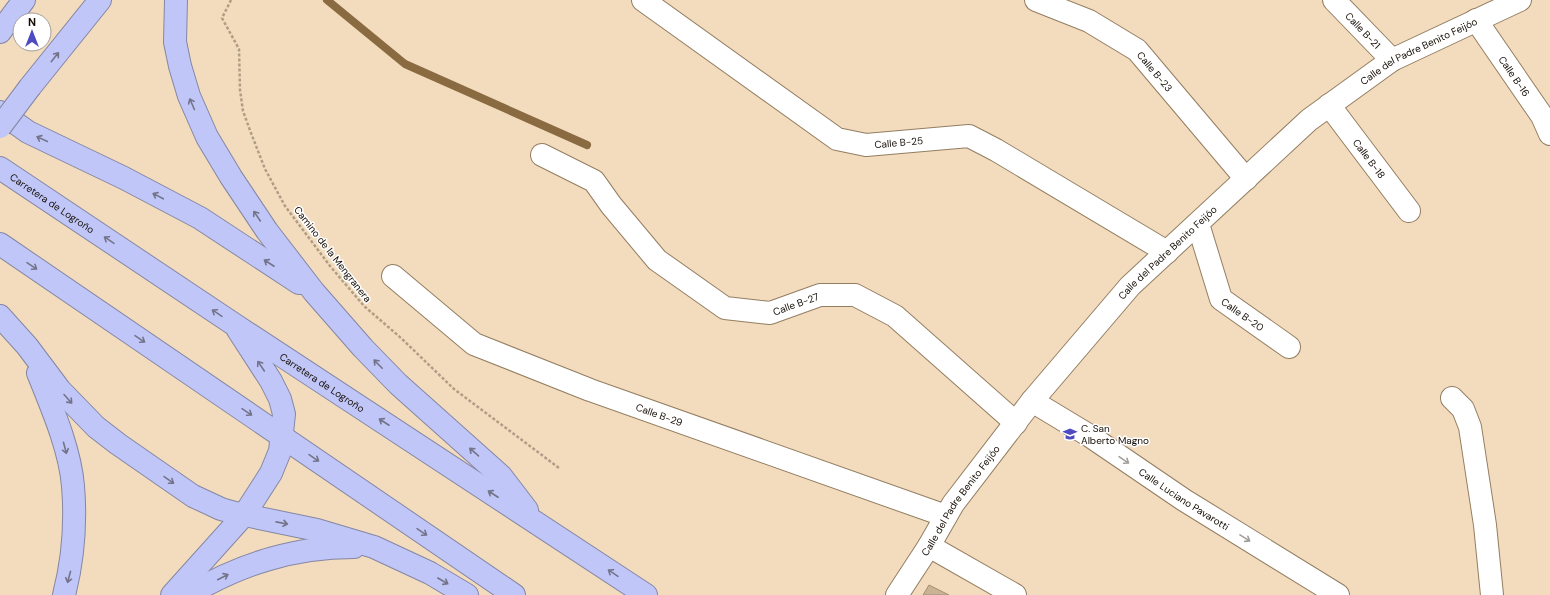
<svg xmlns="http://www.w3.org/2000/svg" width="1550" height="595" viewBox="0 0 1550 595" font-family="'DM Sans',sans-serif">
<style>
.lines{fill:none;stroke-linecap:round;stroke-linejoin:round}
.stream{stroke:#8a6b41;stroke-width:8}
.building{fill:#c9b295;stroke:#a38e72}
.minor-casing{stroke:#937e62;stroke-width:24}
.highway-casing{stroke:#8486a3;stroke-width:24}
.path{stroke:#b09d86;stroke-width:2.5;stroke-dasharray:3 2;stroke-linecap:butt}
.minor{stroke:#fff;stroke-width:22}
.highway{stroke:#c0c7f8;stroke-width:22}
.highway-bridge-casing{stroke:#8486a3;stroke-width:24;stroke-linecap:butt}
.highway-bridge{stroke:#c0c7f8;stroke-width:22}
.oneway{stroke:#73738a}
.oneway2{stroke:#a19e9b}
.labels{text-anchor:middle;stroke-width:3;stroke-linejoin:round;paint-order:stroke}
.street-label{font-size:10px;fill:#140c04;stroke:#fff}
.poi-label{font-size:10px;fill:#140c04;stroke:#fff;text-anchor:start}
</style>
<rect width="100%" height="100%" fill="#f3dcbe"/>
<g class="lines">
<path class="stream" d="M327,0l78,64 182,81"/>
</g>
<path class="building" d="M929,585l20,10h-26z"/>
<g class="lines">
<defs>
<g id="minor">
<path id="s1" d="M643,0l194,139 29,6 103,-9 27,14 171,102"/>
<path id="s2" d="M1036,0l53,21 48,29 109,129"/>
<path id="s3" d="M1334,0l58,60"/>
<path id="s4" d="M1476,20l66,96 8,18"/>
<path id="s5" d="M1329,105l80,106"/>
<path id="s6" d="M542,155l52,26 17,24 46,55 68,48 45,5 50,-18h35l40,21 121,107"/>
<path id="s7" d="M1198,224l23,75 68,48"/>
<path id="s8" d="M393,276l81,68 116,46 356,126"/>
<path d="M1452,398l11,11 7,18 15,98 7,70"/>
<path id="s9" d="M1032,401l58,35 94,64 154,95"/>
<path d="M929,546l86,49"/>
<path id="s10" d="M897,595l32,-49 24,-42 79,-103 98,-115 179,-166 83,-60 128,-60"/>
</g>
<g id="highway">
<path d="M176,0l-1,42 5,24 9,30 18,41 24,40 36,54 47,61 49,56 35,36 103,92 26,34"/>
<path d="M0,32l24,-32"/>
<path d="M30,87l70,-87"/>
<path d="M0,112l28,20 96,46 76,40 99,65"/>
<path id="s11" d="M0,168l235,157 411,270"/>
<path d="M0,244l514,351"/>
<path d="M0,316l27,30 33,44 36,37 22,17 75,52 28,13 14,4 82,17 57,17 56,26 37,22"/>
<path d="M38,373c14,35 32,76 35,113 3,36 0,74 -9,109"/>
<path d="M172,595l72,-80 27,-42 9,-22 4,-37 -4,-15 -9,-18 -33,-51"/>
<path d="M188,595c52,-31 105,-48 166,-48"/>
</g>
</defs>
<use href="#minor" class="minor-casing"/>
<use href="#highway" class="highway-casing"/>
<path class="path" d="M231,0l-9,18 17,31 1,41 3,21 8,22 14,36 20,37 45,60 34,40 37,32 53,51 105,79"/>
<use href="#minor" class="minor"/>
<use href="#highway" class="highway"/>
<defs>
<path id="highway-bridge" d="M0,127l30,-40"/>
</defs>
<use href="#highway-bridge" class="highway-bridge-casing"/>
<use href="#highway-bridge" class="highway-bridge"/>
</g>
<defs><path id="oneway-shaft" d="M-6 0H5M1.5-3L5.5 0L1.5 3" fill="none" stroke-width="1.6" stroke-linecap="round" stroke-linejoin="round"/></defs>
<g class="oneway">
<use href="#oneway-shaft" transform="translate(55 57) rotate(-51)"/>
<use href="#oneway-shaft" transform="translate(192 104) rotate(-114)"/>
<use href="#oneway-shaft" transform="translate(42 139) rotate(-155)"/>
<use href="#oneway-shaft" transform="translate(158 196) rotate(-152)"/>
<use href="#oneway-shaft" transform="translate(257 216) rotate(-124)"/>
<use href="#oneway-shaft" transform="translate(109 240) rotate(-146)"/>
<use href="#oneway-shaft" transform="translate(269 263) rotate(-147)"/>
<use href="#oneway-shaft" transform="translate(32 266) rotate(34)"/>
<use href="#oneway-shaft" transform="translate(217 313) rotate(-146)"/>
<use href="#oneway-shaft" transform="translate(140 339) rotate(34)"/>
<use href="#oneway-shaft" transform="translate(378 364) rotate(-135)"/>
<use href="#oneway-shaft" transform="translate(261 366) rotate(-124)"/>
<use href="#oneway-shaft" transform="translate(68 399) rotate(48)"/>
<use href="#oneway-shaft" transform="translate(247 412) rotate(34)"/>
<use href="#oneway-shaft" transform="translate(384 422) rotate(-147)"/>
<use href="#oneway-shaft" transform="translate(65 448) rotate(75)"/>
<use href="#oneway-shaft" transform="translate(474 452) rotate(-139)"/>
<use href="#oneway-shaft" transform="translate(314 458) rotate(34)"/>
<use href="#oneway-shaft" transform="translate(169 480) rotate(35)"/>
<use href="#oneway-shaft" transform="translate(493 494) rotate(-147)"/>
<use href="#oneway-shaft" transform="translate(282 523) rotate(11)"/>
<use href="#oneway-shaft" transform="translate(422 532) rotate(34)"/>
<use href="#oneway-shaft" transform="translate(613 573) rotate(-146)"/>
<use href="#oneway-shaft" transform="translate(69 577) rotate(105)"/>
<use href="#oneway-shaft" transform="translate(223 577) rotate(-27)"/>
<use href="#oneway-shaft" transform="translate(443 581) rotate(30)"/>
</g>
<g class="oneway2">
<use href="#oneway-shaft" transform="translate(1124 460) rotate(34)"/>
<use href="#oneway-shaft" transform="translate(1245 538) rotate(32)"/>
</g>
<defs>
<symbol id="university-bare" viewBox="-9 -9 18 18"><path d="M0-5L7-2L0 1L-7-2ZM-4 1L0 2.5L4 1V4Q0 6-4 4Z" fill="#4e4ac0" stroke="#fff" stroke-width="2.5" paint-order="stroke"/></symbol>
</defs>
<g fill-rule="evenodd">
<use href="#university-bare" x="1060" y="424" width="20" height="20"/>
</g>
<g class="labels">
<g class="street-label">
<text dy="4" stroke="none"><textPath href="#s3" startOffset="42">Calle B-21</textPath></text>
<text dy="4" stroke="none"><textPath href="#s10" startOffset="762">Calle del Padre Benito Feijóo</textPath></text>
<text dy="4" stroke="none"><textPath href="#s2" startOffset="141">Calle B-23</textPath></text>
<text dy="4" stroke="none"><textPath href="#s4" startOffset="68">Calle B-16</textPath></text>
<text dy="4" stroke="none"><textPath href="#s1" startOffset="301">Calle B-25</textPath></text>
<text dy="4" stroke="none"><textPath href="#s5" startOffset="67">Calle B-18</textPath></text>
<text dy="4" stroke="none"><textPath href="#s11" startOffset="63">Carretera de Logroño</textPath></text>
<text dy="4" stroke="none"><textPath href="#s10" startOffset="438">Calle del Padre Benito Feijóo</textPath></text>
<text transform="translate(333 254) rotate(52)" y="4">Camino de la Mengranera</text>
<text dy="4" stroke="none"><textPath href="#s6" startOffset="315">Calle B-27</textPath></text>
<text dy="4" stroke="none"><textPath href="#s7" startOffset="105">Calle B-20</textPath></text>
<text dy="4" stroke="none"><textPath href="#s11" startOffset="387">Carretera de Logroño</textPath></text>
<text dy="4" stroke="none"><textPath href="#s8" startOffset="304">Calle B-29</textPath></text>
<text dy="4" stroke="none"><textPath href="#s9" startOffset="181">Calle Luciano Pavarotti</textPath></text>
<text dy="4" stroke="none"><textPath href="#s10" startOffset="114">Calle del Padre Benito Feijóo</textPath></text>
</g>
<g class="poi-label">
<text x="1081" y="432">C. San<tspan x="1081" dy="12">Alberto Magno</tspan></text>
</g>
</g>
<g transform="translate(32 32)"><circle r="19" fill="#ffffff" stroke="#a19e9b"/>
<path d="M0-3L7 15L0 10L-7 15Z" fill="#4e4ac0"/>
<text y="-6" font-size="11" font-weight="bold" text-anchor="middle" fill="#140c04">N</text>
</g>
</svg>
